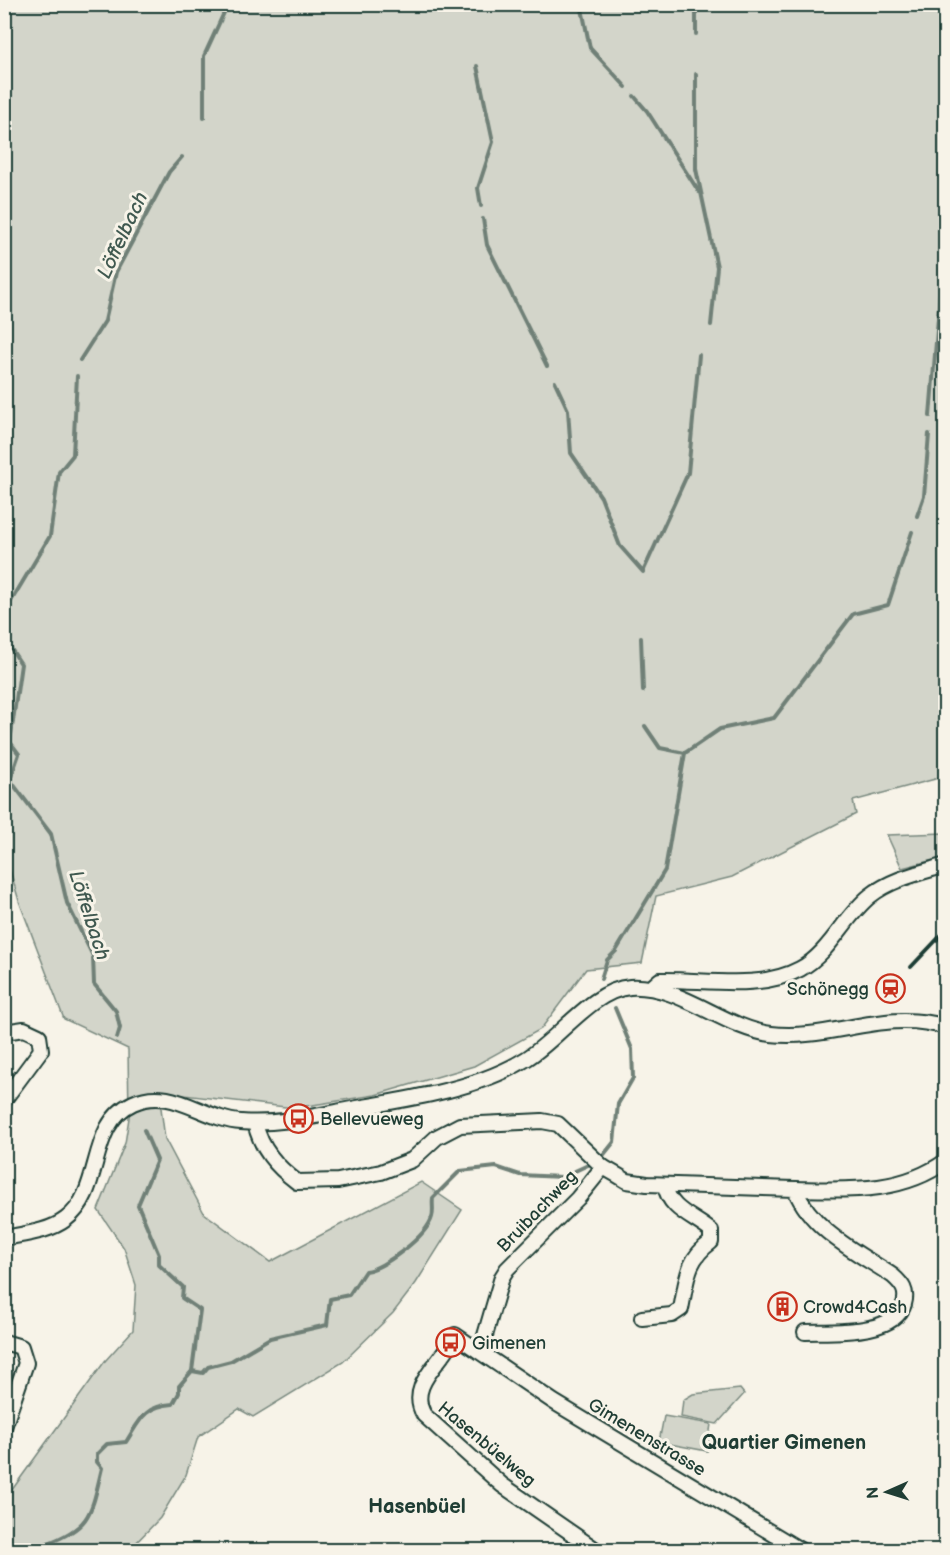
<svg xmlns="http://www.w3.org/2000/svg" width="950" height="1555" viewBox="0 0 950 1555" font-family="'Balsamiq Sans',sans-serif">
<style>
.green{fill:#d3d5ca;stroke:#79897f;stroke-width:1.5}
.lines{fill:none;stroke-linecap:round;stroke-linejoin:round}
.stream{stroke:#6f8077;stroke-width:4}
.street-casing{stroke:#1f3d34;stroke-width:18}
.street{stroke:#f7f3e8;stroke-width:14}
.rail{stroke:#1f3d34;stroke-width:4}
.labels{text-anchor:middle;stroke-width:6;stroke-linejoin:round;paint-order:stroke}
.poi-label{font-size:18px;fill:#1f3d34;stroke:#f7f3e8;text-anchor:start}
.street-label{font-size:18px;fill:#1f3d34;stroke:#f7f3e8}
.water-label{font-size:20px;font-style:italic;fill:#405950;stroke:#f7f3e8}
.neighbourhood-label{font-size:20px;font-weight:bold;fill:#1f3d34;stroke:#f7f3e8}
</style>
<rect width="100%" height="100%" fill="#f7f3e8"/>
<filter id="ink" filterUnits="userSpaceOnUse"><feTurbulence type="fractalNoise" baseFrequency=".0167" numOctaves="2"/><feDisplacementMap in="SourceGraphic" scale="12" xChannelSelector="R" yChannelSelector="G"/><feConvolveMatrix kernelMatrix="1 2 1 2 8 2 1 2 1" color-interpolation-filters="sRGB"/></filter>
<g filter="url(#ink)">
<g class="green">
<path d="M5,5h940v808l-6,-35 -86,23 3,13 -124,63 -76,19 -14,67 -56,6 -45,60 -67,37 -99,29 -81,13 -135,-16 6,47 39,74 66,49 151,-80 41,28 -46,73 -23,30 -50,49 -90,55 -14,-8 -41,28 -12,38 -26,43 -31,32h-124l-1,-45 5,-11 96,-133 28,-31 3,-45 -12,-37 -26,-38 27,-67 4,-25 -1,-69 -64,-30 -45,-118 -14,-48z"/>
<path d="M945,833v24l-43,11 -15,-33z"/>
<path d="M740,1389l4,5 -27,30 -36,-7 2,-17 10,-6z"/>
<path d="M664,1416l47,8 -4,27 -48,-9z"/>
</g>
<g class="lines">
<g class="stream">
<path d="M581,4l9,44 36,39"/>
<path d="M696,4v30"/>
<path d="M938,4l8,52"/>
<path d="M477,66l16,76 -15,46 3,18"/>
<path d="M696,74v95l21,98 -6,58"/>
<path d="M634,96l13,15 52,81"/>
<path d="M204,118v-62l24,-52"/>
<path d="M483,219l4,26 60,121"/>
<path d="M80,360l25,-39 11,-49 53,-100 13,-15"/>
<path d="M555,382l13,28 3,43 30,44 19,49 23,26 45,-99 11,-118"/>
<path d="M930,416l16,-197"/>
<path d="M917,516l7,-20 5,-62"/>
<path d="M4,613l46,-77 9,-64 14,-17 4,-79"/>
<path d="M4,638l17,26 -11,78 9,12 -9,26 41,54 16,69 26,53 1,28 22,27 4,17 -3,10"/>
<path d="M641,638l2,53"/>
<path d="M685,753l35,-24 54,-11 79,-104 35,-9 24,-73"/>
<path d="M601,979l6,-19 9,-9 49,-81 20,-117 -25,-5 -15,-22"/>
<path d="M602,1157l12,-15 4,-38 15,-26 -1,-29 -17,-41"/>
<path d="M192,1371l11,2 5,-6 23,-6 39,-23 57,-13 3,-26 19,-4 16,-24c18,-2 62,-35 67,-54 2,-5 0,-13 1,-19l27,-27 36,-4 24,8 42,2 26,-12"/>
<path d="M46,1550v-6c46,-17 45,-31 56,-76l-5,-6v-8l10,-10 19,-2c14,-22 18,-36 47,-38l6,-11v-7l13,-15 8,-61 -18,-12 1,-11 -24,-22v-10l-21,-50 19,-45 -13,-30"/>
</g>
<defs>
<g id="street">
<path d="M651,988l9,-8c45,-1 99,11 140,-11 30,-16 44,-52 70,-73 21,-17 50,-23 76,-31"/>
<path d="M4,1032l20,-3 15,7 2,14 -37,50"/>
<path d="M255,1123c6,26 21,43 42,59l41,-1 43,-9 31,-12 25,-23 23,-12 82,-4 16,3 45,43 14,8 10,6 20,3 148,5c17,42 62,63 98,87 9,8 15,15 11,28 -10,32 -73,27 -99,28"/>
<path d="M795,1189c52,1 106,5 151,-28"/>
<path d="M4,1238c20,-4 45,-6 62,-19 38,-28 21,-95 67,-116 38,-18 71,17 108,19 37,3 74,-6 111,-13 28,-5 57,-10 84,-16 31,-7 63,-17 90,-34 33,-20 66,-69 104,-72 50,-3 93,41 141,47 60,7 112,-26 175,-7"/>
<path d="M642,1318l30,-3 9,-6c6,-29 5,-49 30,-67v-11c-18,-15 -42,-21 -46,-46"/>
<path d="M4,1342l17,5 5,16 -22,64"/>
<path d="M478,1350l6,-11 18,-62 5,-8 71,-71 25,-31"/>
<path d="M596,1550l-94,-65 -78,-70c-18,-31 20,-53 31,-80l99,67 246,148"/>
</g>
</defs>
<use href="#street" class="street-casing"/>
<use href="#street" class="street"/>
<path class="rail" d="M911,967l35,-37"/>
</g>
</g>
<defs>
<symbol id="station-ring" viewBox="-11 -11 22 22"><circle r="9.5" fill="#f7f3e8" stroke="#c8321e" stroke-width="1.5"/><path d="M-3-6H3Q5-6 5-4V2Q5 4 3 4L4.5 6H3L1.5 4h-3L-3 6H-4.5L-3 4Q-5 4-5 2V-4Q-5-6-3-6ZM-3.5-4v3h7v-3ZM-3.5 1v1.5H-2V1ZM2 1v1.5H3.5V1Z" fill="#c8321e"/></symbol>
<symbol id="bus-ring" viewBox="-11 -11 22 22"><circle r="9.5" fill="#f7f3e8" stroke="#c8321e" stroke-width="1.5"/><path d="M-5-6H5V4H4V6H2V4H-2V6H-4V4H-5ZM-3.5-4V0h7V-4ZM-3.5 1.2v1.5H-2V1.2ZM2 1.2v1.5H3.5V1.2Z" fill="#c8321e"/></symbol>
<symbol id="building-ring" viewBox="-11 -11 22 22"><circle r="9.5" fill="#f7f3e8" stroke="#c8321e" stroke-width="1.5"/><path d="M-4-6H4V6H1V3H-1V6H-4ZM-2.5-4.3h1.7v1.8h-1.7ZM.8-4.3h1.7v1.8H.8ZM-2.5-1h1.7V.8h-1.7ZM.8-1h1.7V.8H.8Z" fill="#c8321e"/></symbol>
</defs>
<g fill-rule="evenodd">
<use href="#station-ring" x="874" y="972" width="33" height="33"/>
<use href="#bus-ring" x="282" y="1102" width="33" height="33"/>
<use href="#building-ring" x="766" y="1290" width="33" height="33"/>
<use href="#bus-ring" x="434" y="1326" width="33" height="33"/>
</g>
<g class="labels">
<g class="poi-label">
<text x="869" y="995" text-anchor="end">Schönegg</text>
<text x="320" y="1125">Bellevueweg</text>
<text x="803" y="1313">Crowd4Cash</text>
<text x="472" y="1349">Gimenen</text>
</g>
<g class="street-label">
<text transform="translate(537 1211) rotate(-46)" y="6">Bruibachweg</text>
<text transform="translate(647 1437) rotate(31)" y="6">Gimenenstrasse</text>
<text transform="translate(487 1444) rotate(40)" y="6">Hasenbüelweg</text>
</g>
<g class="water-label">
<text transform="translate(122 235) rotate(-65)" y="7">Löffelbach</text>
<text transform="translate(90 915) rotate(72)" y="7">Löffelbach</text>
</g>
<g class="neighbourhood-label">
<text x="784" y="1449">Quartier Gimenen</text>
<text x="417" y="1513">Hasenbüel</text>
</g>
</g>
<rect width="950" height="1555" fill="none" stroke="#f7f3e8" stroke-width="24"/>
<rect x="12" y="12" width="926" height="1531" fill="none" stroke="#1f3d34" stroke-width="2" filter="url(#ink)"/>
<g transform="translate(887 1492) rotate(267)" stroke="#f7f3e8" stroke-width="4.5" paint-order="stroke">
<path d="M0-4.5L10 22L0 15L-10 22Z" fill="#1f3d34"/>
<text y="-9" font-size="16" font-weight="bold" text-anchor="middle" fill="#1f3d34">N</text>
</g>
</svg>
